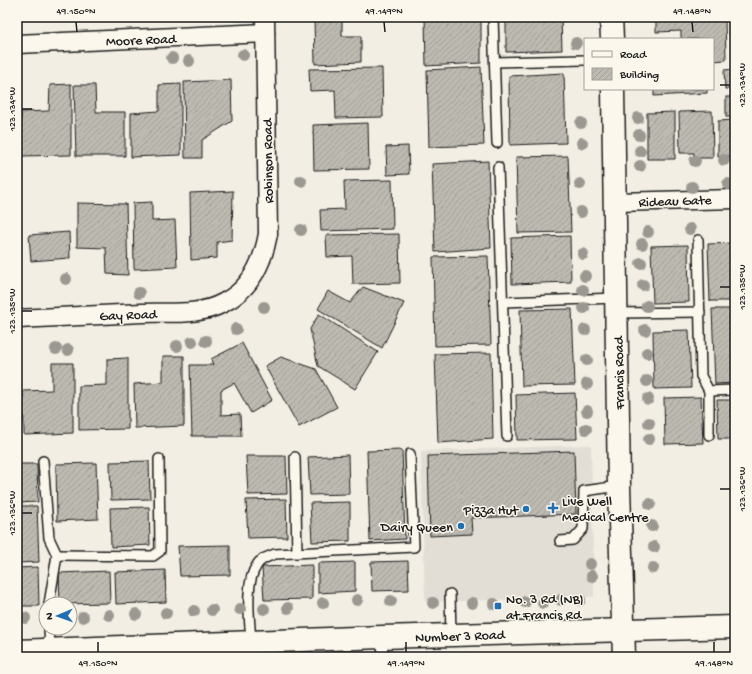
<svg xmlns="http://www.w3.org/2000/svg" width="752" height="674" viewBox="0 0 752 674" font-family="'Gochi Hand',sans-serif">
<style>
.built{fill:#e2ded5}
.building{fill:url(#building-hatch);stroke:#1c1c1c}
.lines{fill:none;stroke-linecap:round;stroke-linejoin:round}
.lane-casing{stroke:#1c1c1c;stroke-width:12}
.street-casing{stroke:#1c1c1c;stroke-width:21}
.secondary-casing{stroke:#1c1c1c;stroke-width:25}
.lane{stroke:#fbf7ec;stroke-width:9}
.street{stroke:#fbf7ec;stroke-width:18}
.secondary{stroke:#fbf7ec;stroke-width:22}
.tree{fill:#9b9892}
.ticks{fill:none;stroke:#1c1c1c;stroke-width:1.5}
.poi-dot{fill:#1f6fb2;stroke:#fbf7ec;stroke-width:1.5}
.labels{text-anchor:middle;stroke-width:3;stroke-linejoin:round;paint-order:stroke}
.street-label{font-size:14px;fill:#1c1c1c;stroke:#fbf7ec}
.poi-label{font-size:14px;fill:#1c1c1c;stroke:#fbf7ec;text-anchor:start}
.neatline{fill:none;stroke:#1c1c1c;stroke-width:1.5}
.ticks-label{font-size:10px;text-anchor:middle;fill:#1c1c1c}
</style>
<defs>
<pattern id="building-hatch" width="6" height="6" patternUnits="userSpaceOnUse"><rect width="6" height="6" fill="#bdbab1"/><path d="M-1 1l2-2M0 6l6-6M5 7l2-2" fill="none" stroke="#a29f98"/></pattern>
</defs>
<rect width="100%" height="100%" fill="#f2eee4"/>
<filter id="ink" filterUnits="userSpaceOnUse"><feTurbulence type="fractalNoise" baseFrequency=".025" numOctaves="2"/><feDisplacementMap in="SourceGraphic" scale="8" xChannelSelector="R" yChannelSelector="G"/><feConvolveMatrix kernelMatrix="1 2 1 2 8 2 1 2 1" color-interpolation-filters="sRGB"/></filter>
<g filter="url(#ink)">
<path class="built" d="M591,445l3,152 -169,5 -4,-151z"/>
<g class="building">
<path d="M425,17h56v46l-55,3z"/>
<path d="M506,17h55l1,33 -56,2z"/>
<path d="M656,17h69l1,43 -13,1v-22h-32v-8l-25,1z"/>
<path d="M314,18h28v18h19v26l-46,2z"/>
<path d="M481,67l3,78 -55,2 -2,-77z"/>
<path d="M382,68l1,49 -47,1 -1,-28 -25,1 -1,-22z"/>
<path d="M735,69v20h-10l-1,-19z"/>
<path d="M564,73l2,70 -56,2 -1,-69z"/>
<path d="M231,80l1,41 -30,19v18h-17l-1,-76z"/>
<path d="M71,84v71l-50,1v-44l28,-1 1,-26z"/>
<path d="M181,84v71l-50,2v-44l28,-2v-26z"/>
<path d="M74,85h21l1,27h29v44h-49z"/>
<path d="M654,89h53v4l-53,3z"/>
<rect x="726" y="97" width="9" height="20"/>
<path d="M712,111l1,47h-19v-5h-14l-1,-41z"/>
<path d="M675,112v47h-28v-46z"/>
<path d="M735,120v36l-17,1v-36z"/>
<path d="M368,123l1,46 -55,1 -1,-45z"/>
<path d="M408,146l1,28 -22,1 -1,-28z"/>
<path d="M568,156l3,76 -53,1 -2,-76z"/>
<path d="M488,161l3,87 -56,4 -3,-88z"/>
<path d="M392,180l1,49 -72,2 -1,-21 25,-1 -1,-28z"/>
<path d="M233,191l-1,49 -15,2v16l-26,2 -1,-67z"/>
<path d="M152,202v19l23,-1 2,47 -43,2 -1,-66z"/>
<path d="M77,203l49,1 2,71 -21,-1 -1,-26 -29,-1z"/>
<path d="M69,232l1,26 -39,3 -2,-26z"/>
<path d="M399,234l1,49 -47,1 -1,-28 -25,1 -1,-22z"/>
<path d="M570,236l1,46 -59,2 -1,-46z"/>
<path d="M735,243v58h-25l-2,-57z"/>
<path d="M688,245l1,57 -36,1 -2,-57z"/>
<path d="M488,256l3,89 -56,1 -2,-89z"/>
<path d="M363,287l41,16 -22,45 -64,-39 10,-18 22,12z"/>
<path d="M572,309l3,76 -53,1 -2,-76z"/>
<path d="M712,309h23v74l-20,1z"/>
<path d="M319,314l59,38 -23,37 -37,-23 -8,-37z"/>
<path d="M689,330l2,58 -37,1 -1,-58z"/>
<path d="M242,343l30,57 -21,13 -17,-30 -13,7v25l19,-1 1,22h-49l-2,-71h23l-2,-6z"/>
<path d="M491,353l2,86 -55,4 -3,-89z"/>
<path d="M163,356h21v70l-49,2 -1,-44 29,-2z"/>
<path d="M281,357l35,12 21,38 -38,20 -34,-61z"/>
<path d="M128,358v71l-49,1v-44l28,-1v-26z"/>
<rect x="17" y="362" width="2" height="71"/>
<path d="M52,363h21v70l-49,2 -1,-44 29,-1z"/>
<path d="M575,393l2,46 -60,1 -1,-45z"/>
<path d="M701,397l2,46 -38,1 -1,-46z"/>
<path d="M717,400h18v39h-17z"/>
<path d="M402,450l3,89 -35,2 -3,-90z"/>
<path d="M574,451l2,63 -105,4 1,16 -42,2 -2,-80z"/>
<path d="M348,455l1,39 -39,1 -2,-38z"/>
<path d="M246,456h40l1,38 -39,1z"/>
<path d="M149,461l1,38 -39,1 -1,-38z"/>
<path d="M96,463l2,56 -41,2 -1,-57z"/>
<path d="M17,464h20l1,38 -21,1z"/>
<path d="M286,499l1,38 -39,1 -2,-38z"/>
<path d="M350,502v39l-38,1 -2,-39z"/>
<path d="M17,506h20l2,56 -22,1z"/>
<path d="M149,507l1,38 -39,2 -1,-39z"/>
<path d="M230,545v30l-50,1 -2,-30z"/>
<path d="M408,561l1,29 -37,1 -1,-29z"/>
<path d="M355,562v29l-37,2v-30z"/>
<path d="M312,565v34l-48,1 -2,-33z"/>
<path d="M38,567l1,39h-22v-38z"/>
<path d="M165,570l1,32 -50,2 -1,-32z"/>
<path d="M109,571l1,32 -50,1 -1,-31z"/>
</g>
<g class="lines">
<defs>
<g id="lane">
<path d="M493,17l4,126"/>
<path d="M495,62l90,-2"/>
<path d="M498,167l9,269"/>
<path d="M698,240l3,136 8,15v44"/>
<path d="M503,302l114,-4"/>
<path d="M617,313l83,-1"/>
<path d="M709,391l26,-1"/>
<path d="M295,457l2,96"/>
<path d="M43,461l6,77 8,17 -8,49"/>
<path d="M560,541l13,-1 10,-11 1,-38 35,-5"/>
<path d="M57,555l96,1 7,-5 -1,-92"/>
<path d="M450,594l1,41"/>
<path d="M49,628l1,23"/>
<path d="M382,637l1,20"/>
<path d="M251,642c-1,-21 -7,-59 6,-77 4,-7 11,-8 18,-11l139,-7 -4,-93"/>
</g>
<g id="street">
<path d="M17,44l248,-11"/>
<path d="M616,202l119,-3"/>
<path d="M17,319c42,-2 83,-4 125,-6 26,-1 58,3 81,-10 27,-13 40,-41 45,-69l-3,-217"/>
</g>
<g id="secondary">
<path d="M611,17l1,22"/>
<path d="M613,89l6,397 5,171"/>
<path d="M17,651l365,-14 353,-10"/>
</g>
</defs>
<use href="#lane" class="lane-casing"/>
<use href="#street" class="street-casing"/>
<use href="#secondary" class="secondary-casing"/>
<use href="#lane" class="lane"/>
<use href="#street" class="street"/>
<use href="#secondary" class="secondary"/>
</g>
<g class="tree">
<circle cx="576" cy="43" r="6"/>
<circle cx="243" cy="55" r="6"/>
<circle cx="172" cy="58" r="6"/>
<circle cx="189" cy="61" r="6"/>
<circle cx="638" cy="118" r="6"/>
<circle cx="581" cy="123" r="6"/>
<circle cx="639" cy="135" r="6"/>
<circle cx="582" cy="143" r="6"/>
<circle cx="640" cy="151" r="6"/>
<circle cx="724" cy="160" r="6"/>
<circle cx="695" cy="161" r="6"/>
<circle cx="640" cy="166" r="6"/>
<circle cx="301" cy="181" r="6"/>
<circle cx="580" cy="184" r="6"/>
<circle cx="728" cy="184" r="6"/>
<circle cx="692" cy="187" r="6"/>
<circle cx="581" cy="212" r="6"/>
<circle cx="690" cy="229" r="6"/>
<circle cx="301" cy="230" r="6"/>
<circle cx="648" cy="232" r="6"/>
<circle cx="642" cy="244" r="6"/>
<circle cx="583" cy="254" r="6"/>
<circle cx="641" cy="263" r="6"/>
<circle cx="585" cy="276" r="6"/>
<circle cx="66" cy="279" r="6"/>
<circle cx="643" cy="285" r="6"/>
<circle cx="583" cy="290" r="6"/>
<circle cx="139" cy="293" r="6"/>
<circle cx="647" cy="306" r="6"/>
<circle cx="264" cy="307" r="6"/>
<circle cx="584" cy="308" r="6"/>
<circle cx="236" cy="329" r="6"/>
<circle cx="585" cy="330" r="6"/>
<circle cx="645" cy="330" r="6"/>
<circle cx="206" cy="341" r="6"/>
<circle cx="192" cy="342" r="6"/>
<circle cx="177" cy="346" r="6"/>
<circle cx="56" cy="349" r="6"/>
<circle cx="68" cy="350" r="6"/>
<circle cx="647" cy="353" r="6"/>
<circle cx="587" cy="360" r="6"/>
<circle cx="647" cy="381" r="6"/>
<circle cx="587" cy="384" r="6"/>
<circle cx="648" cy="399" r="6"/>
<circle cx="587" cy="411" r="6"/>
<circle cx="649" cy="423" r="6"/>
<circle cx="586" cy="429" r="6"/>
<circle cx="649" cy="439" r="6"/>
<circle cx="650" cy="504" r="6"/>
<circle cx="652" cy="526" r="6"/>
<circle cx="654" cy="547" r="6"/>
<circle cx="590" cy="564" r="6"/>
<circle cx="653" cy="568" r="6"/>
<circle cx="592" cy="576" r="6"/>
<circle cx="357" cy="600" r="6"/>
<circle cx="561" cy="600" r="6"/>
<circle cx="580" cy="600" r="6"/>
<circle cx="391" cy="601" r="6"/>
<circle cx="525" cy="602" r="6"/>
<circle cx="323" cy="603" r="6"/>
<circle cx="433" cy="603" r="6"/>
<circle cx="472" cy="603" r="6"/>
<circle cx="543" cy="603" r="6"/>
<circle cx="494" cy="604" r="6"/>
<circle cx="288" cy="608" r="6"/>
<circle cx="240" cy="609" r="6"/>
<circle cx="264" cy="609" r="6"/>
<circle cx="212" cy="610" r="6"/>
<circle cx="194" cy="611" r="6"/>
<circle cx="166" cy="613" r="6"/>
<circle cx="136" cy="614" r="6"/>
<circle cx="109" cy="615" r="6"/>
<circle cx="83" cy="617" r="6"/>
<circle cx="25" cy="618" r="6"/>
</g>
</g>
<path class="ticks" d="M76,22l1,10M384,22l1,10M692,22l1,10M720,85h10M22,109h10M720,287h10M22,311h10M720,489h10M22,513h10M98,642v10M406,642v10M714,642v10"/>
<g class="poi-dot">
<path d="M551 502h4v4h4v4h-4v4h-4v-4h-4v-4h4z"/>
<circle cx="526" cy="509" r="4"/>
<circle cx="461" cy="526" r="4"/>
<rect x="494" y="602" width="8" height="8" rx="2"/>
</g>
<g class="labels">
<g class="street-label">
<text transform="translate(141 39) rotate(-2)" y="5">Moore Road</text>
<text transform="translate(267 161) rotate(-91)" y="5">Robinson Road</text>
<text transform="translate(675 200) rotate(-2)" y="5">Rideau Gate</text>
<text transform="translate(128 314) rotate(-2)" y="5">Gay Road</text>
<text transform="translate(618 373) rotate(-91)" y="5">Francis Road</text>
<text transform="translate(460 635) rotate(-2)" y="5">Number 3 Road</text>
</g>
<g class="poi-label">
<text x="562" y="505">Live Well<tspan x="562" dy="16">Medical Centre</tspan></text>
<text x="518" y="514" text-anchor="end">Pizza Hut</text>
<text x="453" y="531" text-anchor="end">Dairy Queen</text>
<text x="506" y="603">No. 3 Rd (NB)<tspan x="506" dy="16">at Francis Rd</tspan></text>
</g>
</g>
<rect width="752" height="674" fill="none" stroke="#fbf7ec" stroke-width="44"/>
<rect x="584" y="38" width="130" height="52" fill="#fbf7ec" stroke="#a29f99"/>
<rect x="592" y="51" width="20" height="6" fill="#fbf7ec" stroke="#a29f99"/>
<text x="620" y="58" font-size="12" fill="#1c1c1c">Road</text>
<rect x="592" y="68" width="20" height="12" fill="url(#building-hatch)" stroke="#a29f99"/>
<text x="620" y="78" font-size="12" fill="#1c1c1c">Building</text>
<g transform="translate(58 616) rotate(268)"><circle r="19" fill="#fbf7ec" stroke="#a29f99"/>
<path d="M0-3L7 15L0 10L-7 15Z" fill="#1f6fb2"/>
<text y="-6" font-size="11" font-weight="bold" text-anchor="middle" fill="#1c1c1c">N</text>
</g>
<rect x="22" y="22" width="708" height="630" class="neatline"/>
<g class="ticks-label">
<text x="76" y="14">49.150°N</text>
<text x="384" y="14">49.149°N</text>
<text x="692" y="14">49.148°N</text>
<text transform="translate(741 85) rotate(-90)" y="4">123.134°W</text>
<text transform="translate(11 109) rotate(-90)" y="4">123.134°W</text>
<text transform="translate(741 287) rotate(-90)" y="4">123.135°W</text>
<text transform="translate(11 311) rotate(-90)" y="4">123.135°W</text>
<text transform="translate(741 489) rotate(-90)" y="4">123.136°W</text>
<text transform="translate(11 513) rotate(-90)" y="4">123.136°W</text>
<text x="98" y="666">49.150°N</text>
<text x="406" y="666">49.149°N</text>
<text x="714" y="666">49.148°N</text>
</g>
</svg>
